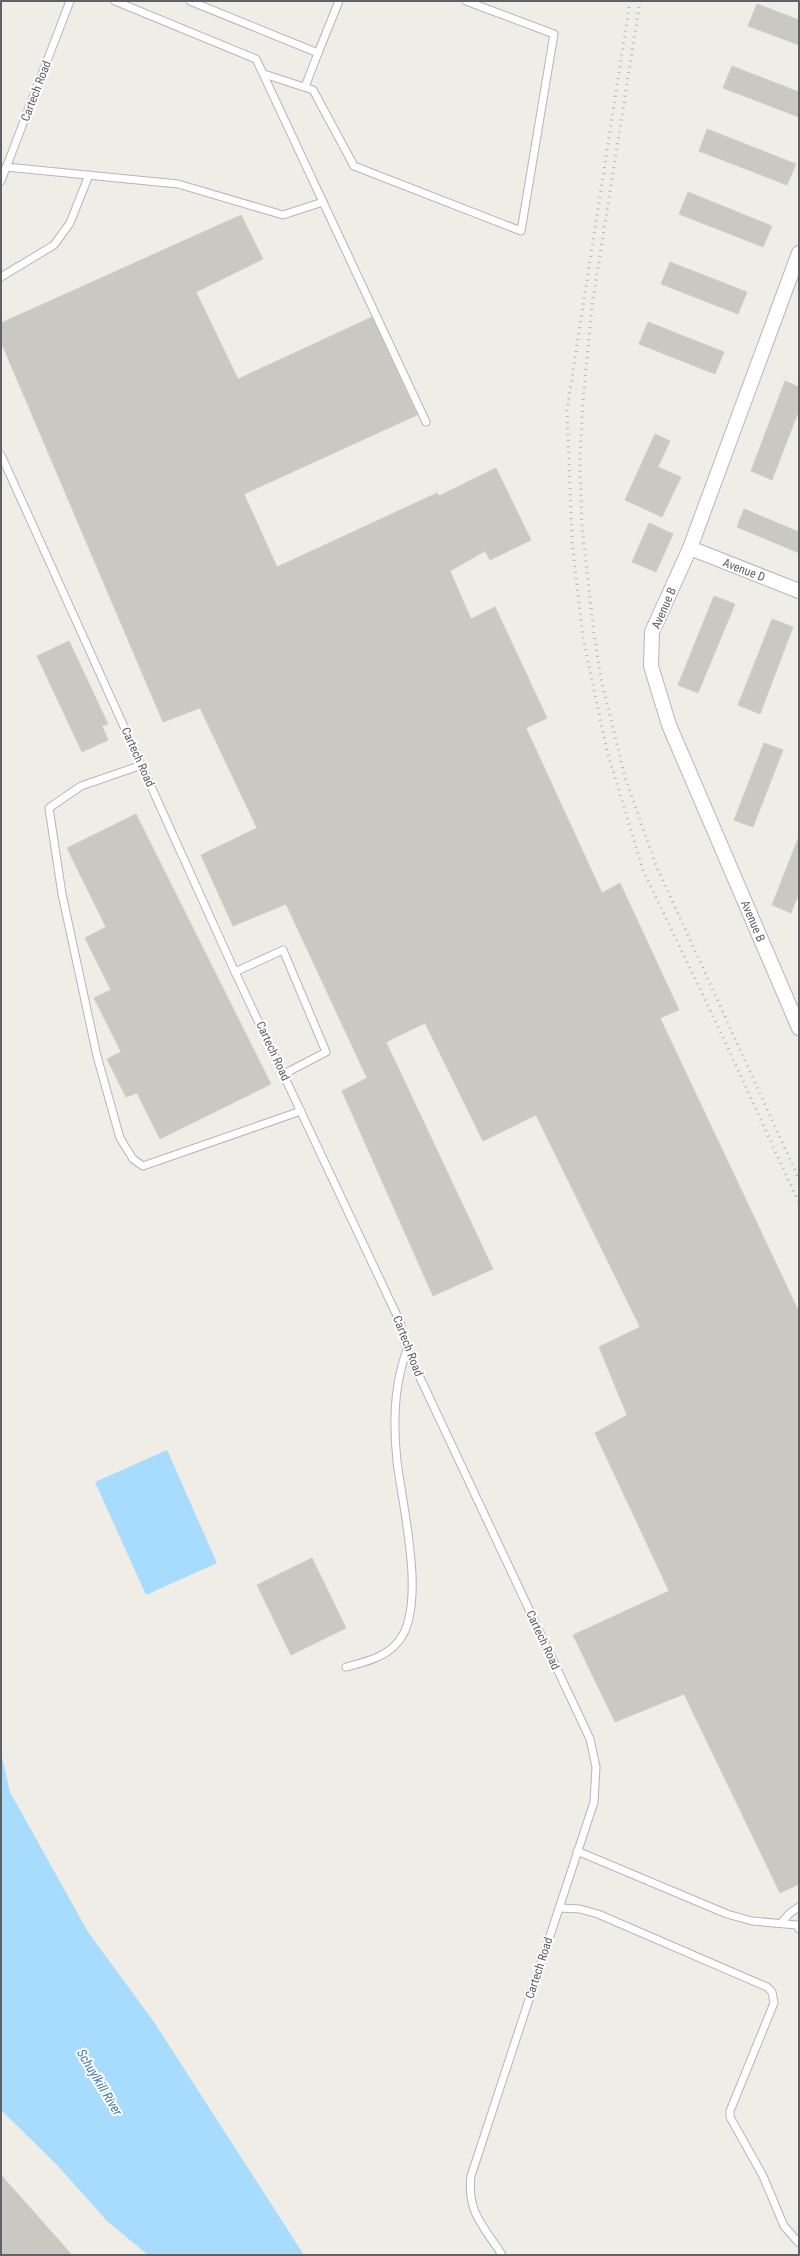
<svg xmlns="http://www.w3.org/2000/svg" width="800" height="2256" viewBox="0 0 800 2256" font-family="'Roboto Condensed',sans-serif">
<style>
.water{fill:#a7dcfe}
.building{fill:#cac8c3;stroke:#d4cec4}
.lines{fill:none;stroke-linecap:round;stroke-linejoin:round}
.service-casing{stroke:#b3b6ba;stroke-width:9}
.minor-casing{stroke:#b3b6ba;stroke-width:16}
.service{stroke:#fff;stroke-width:7}
.minor{stroke:#fff;stroke-width:14}
.rail{stroke:#b4b5b6;stroke-width:3;stroke-dasharray:1 5;stroke-linecap:butt}
.labels{text-anchor:middle;stroke-width:4;stroke-linejoin:round;paint-order:stroke}
.street-label{font-size:12px;fill:#5d6266;stroke:#fff}
.water-label{font-size:13px;font-style:italic;fill:#4078a8;stroke:#fff}
</style>
<rect width="100%" height="100%" fill="#efede6"/>
<g class="water">
<path d="M167,1450l50,113 -71,32 -51,-113z"/>
<path d="M1,1753l9,39 78,140 66,90 150,233h-156l-41,-34 -50,-56 -56,-55z"/>
</g>
<g class="building">
<path d="M757,4l42,16v25l-51,-19z"/>
<path d="M732,66l67,26v25l-76,-29z"/>
<path d="M707,129l89,35 -9,21 -88,-34z"/>
<path d="M688,192l84,34 -9,21 -84,-33z"/>
<path d="M241,215l22,44 -67,33 42,87 134,-62 45,98 -173,79 33,73 160,-74 2,3 57,-28 35,72 -41,20 -5,-9 -35,20 21,48 24,-12 52,111 -21,10 76,165 18,-10 59,127 -19,8 139,294v572l-19,9 -96,-199 -69,28 -42,-87 96,-44 -74,-158 32,-18 -28,-68 41,-20 -104,-212 -53,26 -58,-118 -39,19 107,227 -60,27 -91,-205 25,-13 -81,-174 -53,22 -32,-71 56,-27 -57,-120 -37,14 -162,-380v-19z"/>
<path d="M670,262l77,30 -9,22 -77,-30z"/>
<path d="M648,322l76,30 -9,22 -76,-30z"/>
<path d="M785,381l14,6v23l-27,70 -21,-9z"/>
<path d="M655,434l15,7 -12,26 23,10 -19,40 -37,-17z"/>
<path d="M744,509l55,23v21l-62,-26z"/>
<path d="M649,523l24,11 -17,38 -24,-10z"/>
<path d="M714,596l21,8 -37,89 -20,-8z"/>
<path d="M772,619l21,8 -33,87 -22,-9z"/>
<path d="M69,641l39,83 -6,2 6,14 -26,12 -45,-96z"/>
<path d="M764,743l19,7 -30,77 -19,-7z"/>
<path d="M136,814l135,270 -111,55 -23,-46 -11,4 -19,-38 14,-7 -27,-54 17,-8 -26,-52 21,-11 -39,-79z"/>
<path d="M798,839l1,54 -8,20 -19,-8z"/>
<path d="M312,1558l34,70 -55,27 -34,-70z"/>
<path d="M1,2175l71,80h-71z"/>
</g>
<g class="lines">
<defs>
<g id="service">
<path d="M190,1l128,52 -13,34"/>
<path d="M318,53l21,-52"/>
<path d="M264,74l49,16 41,76 167,65 33,-197 -88,-33"/>
<path d="M6,167l172,17 105,31 40,-13 -67,-143 -141,-58"/>
<path d="M1,181l69,-180"/>
<path d="M323,202l103,220"/>
<path d="M1,277l53,-32 16,-22 19,-48"/>
<path d="M1,455l234,517 165,350 7,28 183,389 6,28 -2,35 -123,374c-4,37 12,49 31,79"/>
<path d="M142,765l-61,21 -32,22 13,86 35,162 23,82 13,21 10,7 158,-55"/>
<path d="M235,972l48,-22 43,102 -42,22"/>
<path d="M346,1667c18,-5 39,-9 52,-25 30,-35 4,-137 -1,-181 -4,-37 -3,-77 10,-111"/>
<path d="M577,1851l150,63 25,7 45,4 2,4"/>
<path d="M559,1908l21,1 18,5 169,73 5,5 2,11 -44,108v6l33,59 21,50 15,17"/>
<path d="M781,1923l9,-10 9,-6"/>
</g>
<g id="minor">
<path d="M799,253l-109,295 -38,84 -1,34 18,59 130,303"/>
<path d="M690,548l109,43"/>
</g>
</defs>
<use href="#service" class="service-casing"/>
<use href="#minor" class="minor-casing"/>
<use href="#service" class="service"/>
<use href="#minor" class="minor"/>
<g class="rail">
<path d="M630,1l-63,409 5,132 11,96 24,113 36,119 78,163 78,170"/>
<path d="M640,1l-48,305 -9,94 -3,59 2,69 12,106 7,45 24,98 30,86 144,316"/>
</g>
</g>
<g class="labels">
<g class="street-label">
<text transform="translate(36 91) rotate(-69)" y="4">Cartech Road</text>
<text transform="translate(744 570) rotate(21)" y="4">Avenue D</text>
<text transform="translate(664 608) rotate(-67)" y="4">Avenue B</text>
<text transform="translate(138 757) rotate(66)" y="4">Cartech Road</text>
<text transform="translate(753 921) rotate(67)" y="4">Avenue B</text>
<text transform="translate(273 1051) rotate(65)" y="4">Cartech Road</text>
<text transform="translate(408 1346) rotate(69)" y="4">Cartech Road</text>
<text transform="translate(543 1640) rotate(65)" y="4">Cartech Road</text>
<text transform="translate(539 1968) rotate(-72)" y="4">Cartech Road</text>
</g>
<g class="water-label">
<text transform="translate(100 2082) rotate(59)" y="5">Schuylkill River</text>
</g>
</g>
<rect width="800" height="2256" fill="none" stroke="#5d6266" stroke-width="4"/>
</svg>
